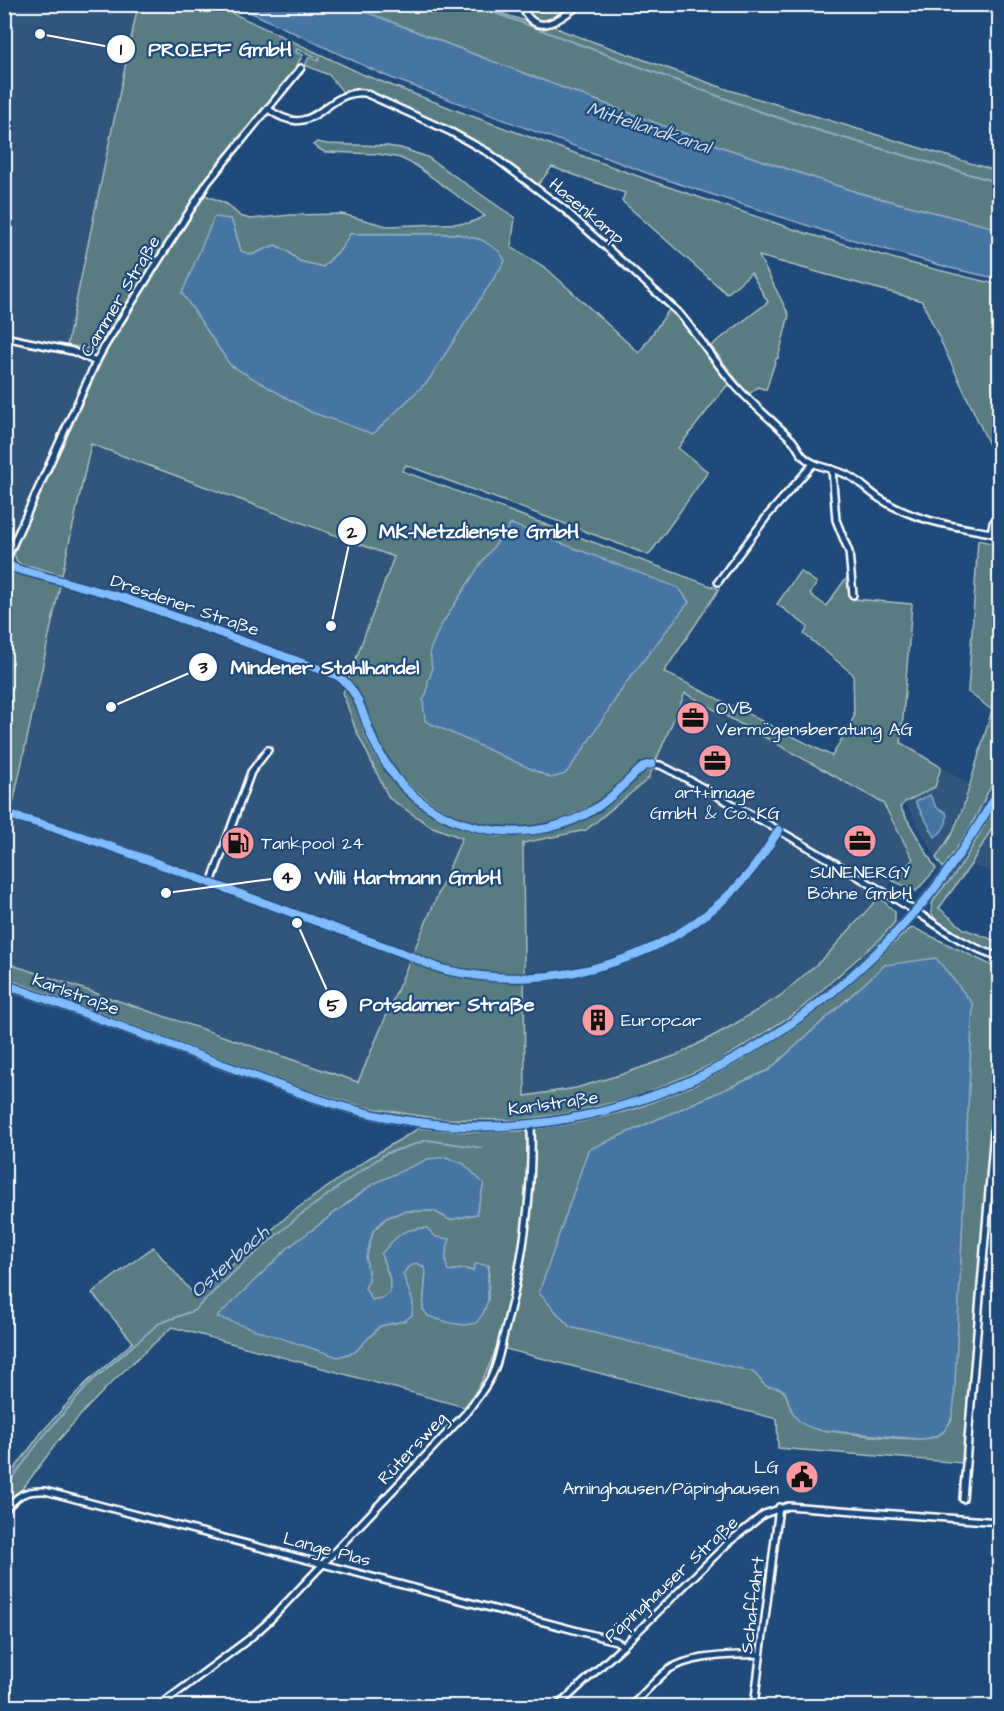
<svg xmlns="http://www.w3.org/2000/svg" width="1004" height="1711" viewBox="0 0 1004 1711" font-family="'Architects Daughter',sans-serif">
<style>
.built{fill:#32547b}
.green{fill:#587b80;stroke:#acbdc0;stroke-width:1.5;fill-rule:evenodd}
.water{fill:#4774a2;stroke:#91acc7;stroke-width:1.5}
.lines{fill:none;stroke-linecap:round;stroke-linejoin:round}
.stream{stroke:#91acc7;stroke-width:2}
.minor-casing{stroke:#fff;stroke-width:10}
.tertiary-casing{stroke:#fff;stroke-width:11}
.minor{stroke:#1f4a7a;stroke-width:5}
.tertiary{stroke:#1f4a7a;stroke-width:7}
.cycleway-casing{stroke:#1f4a7a;stroke-width:11}
.cycleway{stroke:#80bcff;stroke-width:8}
.labels{text-anchor:middle;stroke-width:4.5;stroke-linejoin:round;paint-order:stroke}
.street-label{font-size:18px;fill:#fff;stroke:#1f4a7a}
.poi-label{font-size:18px;fill:#fff;stroke:#1f4a7a;text-anchor:start}
.water-label{font-size:20px;font-style:italic;fill:#d1dce8;stroke:#1f4a7a}
.leader{fill:none;stroke:#fff;stroke-width:2}
.callout-dot{fill:#fff;stroke:#1f4a7a;stroke-width:2}
.mark-label{font-size:18px;text-anchor:middle;font-weight:bold;fill:#111}
.callout-label{font-size:20px;text-anchor:middle;font-weight:bold;fill:#fff;stroke:#1f4a7a;stroke-width:4.5;stroke-linejoin:round;paint-order:stroke}
</style>
<rect width="100%" height="100%" fill="#1f4a7a"/>
<filter id="ink" filterUnits="userSpaceOnUse"><feTurbulence type="fractalNoise" baseFrequency=".0167" numOctaves="2"/><feDisplacementMap in="SourceGraphic" scale="12" xChannelSelector="R" yChannelSelector="G"/><feConvolveMatrix kernelMatrix="1 2 1 2 8 2 1 2 1" color-interpolation-filters="sRGB"/></filter>
<g filter="url(#ink)">
<g class="built">
<path d="M5,5h133l-71,340 29,5 -91,202z"/>
<path d="M90,444l304,113 -51,136 87,133 32,12 -104,244 -353,-120v-124z"/>
<path d="M685,693l198,110 30,56 -87,97 -46,40 -52,32 -51,27 -54,19 -47,14 -51,8 -2,-253 63,-13 62,-51z"/>
<path d="M941,767l28,17 -6,24 -11,26 -16,24 -31,-56 30,-15z"/>
<path d="M999,816v57l-29,-7z"/>
</g>
<g class="green">
<path d="M403,4l74,1 51,17 10,5 7,1 9,-2 9,5 166,59 264,80 6,-2v61l-140,-36 -155,-52 -223,-84 -133,-52h47l6,2z"/>
<path d="M138,5h77l147,69 104,40 191,69 148,50 101,29 93,23v165l-6,3 -71,-152 -163,-45 30,59 -11,43 -2,1 -10,31 -8,-3 -10,8 -37,-49 57,-44 -17,-29 -24,21 -105,-93 3,-8 -73,-26 -15,19 -48,-36 -43,-22 -86,-39 -17,3 -14,-17 -24,-10 4,-8 9,4 1,-3 -22,-9 -1,3 7,3 -12,19 -91,115 -104,161 -29,-5z"/>
<path d="M524,5h54c-12,7 -34,27 -47,12 -3,-3 -5,-9 -7,-12z"/>
<path d="M317,142l10,2 60,2 14,2 26,9 88,61 -4,29 35,21 93,85 30,-43 13,12 47,61 -51,65 30,24 -59,83 -243,-90 -4,6 317,118 -55,83 168,84 22,-39 -1,-43 -49,-40 4,-7 -31,-23 23,-33 17,12 -7,11 16,12 18,-25 8,-7 2,25 58,5 -11,139 40,24 -6,20 -30,15 -5,5 36,62 -20,22 -23,-10 20,-22 -30,-56 -198,-110 -37,86 -62,51 -63,13 2,253 51,-8 47,-14 54,-19 51,-27 52,-32 46,-40 53,-59 16,15v10l-15,17 -83,73 -77,49 -83,36 -73,17 -49,6 -75,-1 -75,-12 -60,-17 -300,-112 -1,-16 354,120 104,-244 -32,-12 -41,-28 -34,-70 -12,-35 51,-136 -303,-113 -29,131 -31,-9 -9,-1 -5,-4 -3,-6 5,-15 89,-192 97,-153 22,9 13,12 10,3 41,-4 51,-1 45,12 82,-3 16,-7 -70,-51 -15,-7 -22,-4 -54,-2 -11,-7zM230,219l3,5 8,27 10,4 24,-10 12,6 12,10 24,6 19,-19 8,-14h107l25,6 -300,52z"/>
<path d="M978,540l21,5v225l-30,60 -26,38 -7,-10 16,-24 11,-26 29,-98 -24,-18z"/>
<path d="M9,573h9l42,12 -49,228 -6,-1 -1,-237z"/>
<path d="M999,797v19l-29,50 -31,42 25,21 35,13v11c-18,-6 -59,-21 -67,-39 -5,-12 13,-28 20,-36 18,-24 33,-53 47,-81z"/>
<path d="M914,928l85,41v55l-36,439 -185,-15 -1,-29 -275,-71h-6c-8,22 -17,42 -32,59l-292,-80 -57,52 -30,31 -27,31 -31,42 -22,24v-25l36,-49 45,-50 47,-41 -41,-49 61,-46 43,50 96,-85 74,-52 53,-32 50,4 50,-1 56,-8 60,-14 55,-22 51,-26 38,-24 57,-44 74,-64zM885,965l67,454c-4,7 -8,14 -15,17 -18,8 -94,-4 -117,-6 -16,-4 -25,-10 -31,-26 -1,-4 -2,-9 -6,-13 -5,-6 -11,-2 -17,-5 -4,-3 -8,-10 -13,-14l-165,-222 181,-80zM373,1184l103,30 -26,6 -16,-9h-30l-18,7 -13,13 -7,27 3,22 -4,8 7,12 10,-2 8,-6v-13l-9,-25 65,-6 -1,14 2,9 18,-2 8,2 16,-5 -1,34 -65,9 3,-37 -3,-6 -7,-3 -8,4 -5,6 1,48 -24,5 -10,11 -152,-20 70,-69z"/>
</g>
<g class="water">
<path d="M235,5h113l133,52 223,84 155,52 140,36v50l-49,-11 -107,-31 -188,-61 -269,-100z"/>
<path d="M214,217l16,2 3,5 8,27 11,4 23,-10 12,6 12,10 24,6 19,-19 8,-14h107l25,6 18,12 5,9 -77,120 -55,53 -62,-22 -81,-47 -48,-72z"/>
<path d="M511,524l168,64 10,14 -63,81 -47,73 -14,18 -14,4 -126,-57 -2,-21 4,-8 1,-11 4,-10 -2,-21 10,-23 41,-64z"/>
<path d="M930,795l6,12 10,5c3,10 -3,19 -11,25l-19,-34v-2z"/>
<path d="M936,958l37,46 -19,402c-3,22 -12,33 -35,33l-99,-9c-18,-4 -24,-8 -31,-26 -1,-4 -2,-9 -5,-13 -6,-6 -12,-2 -18,-5 -4,-3 -8,-10 -13,-14l-183,-45 -31,-34 49,-143 181,-80 116,-105z"/>
<path d="M446,1157l18,7 20,20 -8,30 -26,6 -16,-9h-30l-18,7 -13,13 -7,27 3,22 -4,8 7,12 10,-2 8,-6v-13l-9,-25c18,-20 19,-25 46,-26l9,9 14,2c-4,11 -6,20 -2,32l17,-2 8,2 2,-7 13,1v35l-5,14 -7,9 -12,2 -14,-2 -22,-7 -5,-7 3,-37 -3,-6 -7,-3 -8,4 -5,7 10,28 -1,13 -8,6 -24,5 -25,26 -17,5 -121,-40 71,-69 85,-64 55,-25z"/>
</g>
<g class="lines">
<g class="stream">
<path d="M471,4l290,108 59,19 180,52"/>
<path d="M4,1490l37,-51 50,-57 67,-58 37,-14 44,-43 60,-51 53,-39 33,-23 42,-14 56,8"/>
</g>
<defs>
<g id="minor">
<path d="M521,4c14,37 38,15 60,0"/>
<path d="M268,109c48,35 55,-20 97,-16l86,39 38,21 76,57 113,102c20,23 36,49 56,72 18,21 40,37 59,57 4,5 6,11 10,15 11,12 32,12 46,20 12,6 21,17 33,24 33,21 71,26 109,33l9,3"/>
<path d="M4,337l68,14 24,11"/>
<path d="M832,469l4,51 13,32 4,43"/>
<path d="M991,533l2,-10 7,-8"/>
<path d="M4,564l61,-134 31,-68 10,-18 102,-162 93,-114"/>
<path d="M5,564l12,5 107,29 214,78c21,14 24,37 32,59 24,58 83,99 147,97 30,-1 59,-11 85,-28 14,-8 32,-34 44,-38 5,-2 9,-2 14,-1 25,12 48,26 72,39 54,30 107,61 160,93 37,21 66,47 108,60"/>
<path d="M718,582l50,-67 45,-51"/>
<path d="M4,814c58,14 114,35 169,55 48,18 97,36 145,53 30,11 60,22 90,33 12,5 25,12 38,15 108,25 233,-11 304,-98 11,-13 20,-28 29,-42"/>
<path d="M211,883l40,-111 17,-22"/>
<path d="M963,1499l37,-439"/>
<path d="M4,1511c14,-16 20,-21 41,-20l571,150 7,5"/>
<path d="M159,1706l90,-67 19,-17 198,-209c9,-12 19,-24 26,-38 7,-13 9,-31 13,-45 18,-67 28,-136 26,-206"/>
<path d="M558,1706l65,-60 106,-104 35,-28 24,-8 212,16"/>
<path d="M631,1706c12,-11 24,-26 37,-36 24,-16 64,-14 92,-16"/>
<path d="M754,1706l25,-199"/>
</g>
<path id="tertiary" d="M4,984c73,26 145,53 217,80 58,21 115,45 176,55 201,35 387,-59 518,-207 33,-37 60,-80 85,-123"/>
</defs>
<use href="#minor" class="minor-casing"/>
<use href="#tertiary" class="tertiary-casing"/>
<use href="#minor" class="minor"/>
<use href="#tertiary" class="tertiary"/>
<defs>
<g id="cycleway">
<path d="M5,564l12,5 107,29 214,78c21,15 24,37 33,59 4,11 11,22 17,32 43,65 134,82 200,46 22,-12 37,-31 56,-47l8,-2"/>
<path d="M4,814c58,14 114,35 169,55 48,18 97,36 145,53 30,11 60,22 90,33 12,5 25,12 38,15 108,25 233,-11 304,-98 11,-13 20,-28 29,-42"/>
<path d="M4,984c73,26 145,53 217,80 58,21 115,45 176,55 201,35 387,-59 518,-207 33,-37 60,-80 85,-123"/>
</g>
</defs>
<use href="#cycleway" class="cycleway-casing"/>
<use href="#cycleway" class="cycleway"/>
</g>
</g>
<defs>
<symbol id="office-disc" viewBox="-11 -11 22 22"><circle r="9.5" fill="#ff9aa2" stroke="#1f4a7a"/><path d="M-6-3h4V-5.5h4V-3h4V5H-6ZM-1-4.5V-3h2v-1.5ZM-6 0V1H6V0Z" fill="#111"/></symbol>
<symbol id="fuel-disc" viewBox="-11 -11 22 22"><circle r="9.5" fill="#ff9aa2" stroke="#1f4a7a"/><path d="M-5.5-6h7V0h2V4h1.3V-2.5L3-4.5l.8-.8L6-3V5H2.5V1h-1V6h-7ZM-4.2-4.7v3.2H.2V-4.7Z" fill="#111"/></symbol>
<symbol id="building-disc" viewBox="-11 -11 22 22"><circle r="9.5" fill="#ff9aa2" stroke="#1f4a7a"/><path d="M-4-6H4V6H1V3H-1V6H-4ZM-2.5-4.3h1.7v1.8h-1.7ZM.8-4.3h1.7v1.8H.8ZM-2.5-1h1.7V.8h-1.7ZM.8-1h1.7V.8H.8Z" fill="#111"/></symbol>
<symbol id="civic-disc" viewBox="-11 -11 22 22"><circle r="9.5" fill="#ff9aa2" stroke="#1f4a7a"/><path d="M-.6-6.5H3V-4.5H.6V-3L4-1V1h2V6H-6V1h2V-1L-.6-3ZM-1.2 2.5V6h2.4V2.5Z" fill="#111"/></symbol>
</defs>
<g fill-rule="evenodd">
<use href="#office-disc" x="674" y="699" width="38" height="38"/>
<use href="#office-disc" x="696" y="742" width="38" height="38"/>
<use href="#office-disc" x="841" y="822" width="38" height="38"/>
<use href="#fuel-disc" x="219" y="824" width="38" height="38"/>
<use href="#building-disc" x="579" y="1001" width="38" height="38"/>
<use href="#civic-disc" x="783" y="1458" width="38" height="38"/>
</g>
<g class="labels">
<g class="street-label">
<text transform="translate(587 211) rotate(40)" y="6">Hasenkamp</text>
<text transform="translate(120 296) rotate(-59)" y="6">Cammer Straße</text>
<text transform="translate(185 605) rotate(19)" y="6">Dresdener Straße</text>
<text transform="translate(76 994) rotate(20)" y="6">Karlstraße</text>
<text transform="translate(553 1103) rotate(-8)" y="6">Karlstraße</text>
<text transform="translate(412 1448) rotate(-47)" y="6">Rütersweg</text>
<text transform="translate(327 1549) rotate(15)" y="6">Lange Plas</text>
<text transform="translate(671 1579) rotate(-43)" y="6">Päpinghauser Straße</text>
<text transform="translate(752 1605) rotate(-83)" y="6">Schaffahrt</text>
</g>
<g class="poi-label">
<text x="716" y="714">OVB<tspan x="716" dy="21">Vermögensberatung AG</tspan></text>
<text x="715" y="798" text-anchor="middle">art+image<tspan x="715" dy="21">GmbH &amp; Co. KG</tspan></text>
<text x="261" y="849">Tankpool 24</text>
<text x="860" y="878" text-anchor="middle">SUNENERGY<tspan x="860" dy="21">Böhne GmbH</tspan></text>
<text x="621" y="1026">Europcar</text>
<text x="779" y="1473" text-anchor="end">LG<tspan x="779" dy="21">Aminghausen/Päpinghausen</tspan></text>
</g>
<g class="water-label">
<text transform="translate(649 127) rotate(18)" y="7">Mittellandkanal</text>
<text transform="translate(229 1261) rotate(-42)" y="7">Osterbach</text>
</g>
</g>
<path class="leader" d="M40 34L121 49M331 626L352 531M111 707L203 667M166 893L287 877M297 923L333 1004"/>
<g class="callout-dot">
<circle cx="40" cy="34" r="6"/>
<circle cx="331" cy="626" r="6"/>
<circle cx="111" cy="707" r="6"/>
<circle cx="166" cy="893" r="6"/>
<circle cx="297" cy="923" r="6"/>
<circle cx="121" cy="49" r="15"/>
<circle cx="352" cy="531" r="15"/>
<circle cx="203" cy="667" r="15"/>
<circle cx="287" cy="877" r="15"/>
<circle cx="333" cy="1004" r="15"/>
</g>
<g class="mark-label">
<text x="121" y="55">1</text>
<text x="352" y="538">2</text>
<text x="203" y="673">3</text>
<text x="287" y="883">4</text>
<text x="333" y="1011">5</text>
</g>
<g class="callout-label">
<text x="220" y="56">PRO.EFF GmbH</text>
<text x="479" y="538">MK-Netzdienste GmbH</text>
<text x="325" y="674">Mindener Stahlhandel</text>
<text x="408" y="884">Willi Hartmann GmbH</text>
<text x="447" y="1011">Potsdamer Straße</text>
</g>
<rect width="1004" height="1711" fill="none" stroke="#1f4a7a" stroke-width="24"/>
<rect x="12" y="12" width="980" height="1687" fill="none" stroke="#fff" stroke-width="2" filter="url(#ink)"/>
</svg>
